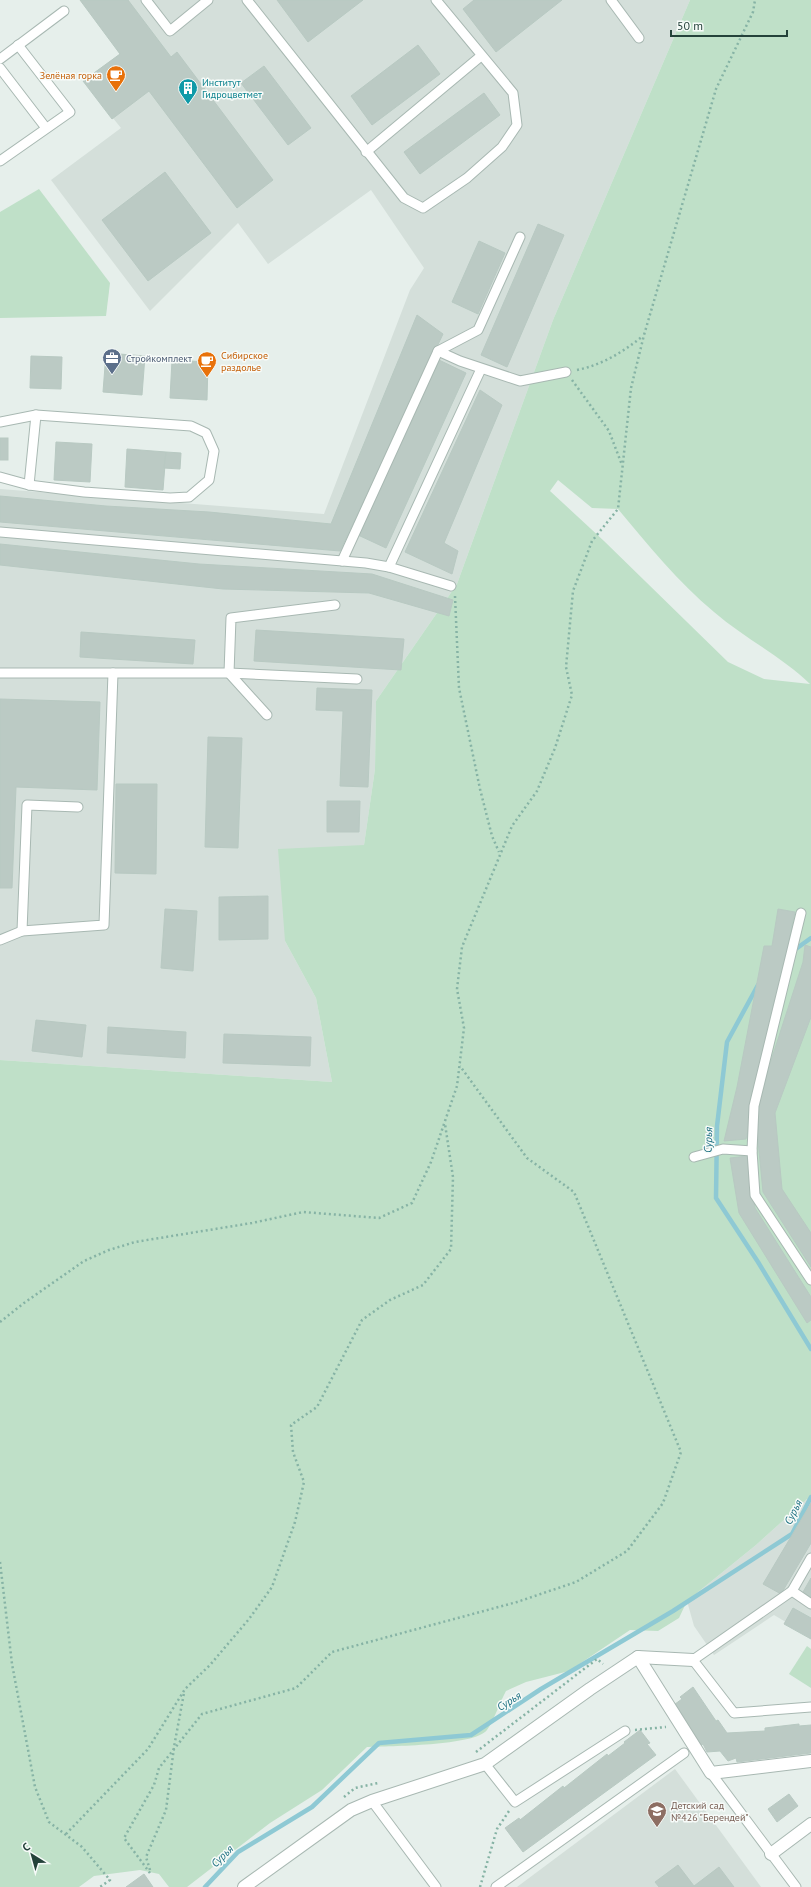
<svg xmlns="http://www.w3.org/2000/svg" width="811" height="1887" viewBox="0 0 811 1887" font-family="'PT Sans',sans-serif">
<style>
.built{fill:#d4dfda}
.green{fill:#bfe0c8;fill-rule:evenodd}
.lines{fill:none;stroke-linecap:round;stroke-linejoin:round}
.stream{stroke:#8ec9d4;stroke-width:4.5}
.building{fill:#bbcac4;stroke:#b8c9c2}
.lane-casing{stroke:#a8b8b2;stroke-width:11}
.street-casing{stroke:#a8b8b2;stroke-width:14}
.path{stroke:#86b3a5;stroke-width:2.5;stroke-dasharray:2 3;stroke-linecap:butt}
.lane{stroke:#fff;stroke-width:9}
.street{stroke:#fff;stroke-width:12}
.labels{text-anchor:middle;stroke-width:3;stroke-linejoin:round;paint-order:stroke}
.food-label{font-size:10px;fill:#c56008;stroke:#f7fbf9;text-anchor:end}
.culture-label{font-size:10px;fill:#0d838f;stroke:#f7fbf9;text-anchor:start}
.service-label{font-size:10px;fill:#4e5e75;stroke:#f7fbf9;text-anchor:start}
.education-label{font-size:10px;fill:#785e54;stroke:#f7fbf9;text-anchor:start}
.water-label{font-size:11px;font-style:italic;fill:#1c6f80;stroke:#f7fbf9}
</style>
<rect width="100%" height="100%" fill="#e6efeb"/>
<g class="built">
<path d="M80,0h610l-137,320 -96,264 -81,117 -1,68 -11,76 -79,96 31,57 16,84 -332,-22v-571l324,25 86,-224 14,-22 -53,-78 -103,74 -30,-41 -88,88 -99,-131 70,-52 -38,-47 37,-27z"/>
<path d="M807,1499h4v138l-37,-22 -60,40 -20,-29 -7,-25 69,-56z"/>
<path d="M675,1769l86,118h-244z"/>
</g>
<g class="green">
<path d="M690,0h121v1499h-4l-51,46 -69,56 -8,17 -21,13 -28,-1 -61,41 -43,11 -20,9c-6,11 -12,29 -19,39 -12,16 -98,16 -120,17l-45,43 -52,33 -83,64h-18l-10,-13 -19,-4 -46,6 -15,11h-79v-827l332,22 -16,-84 -31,-57 -7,-92 86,-4 11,-76 1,-68 81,-117 96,-264zM558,480l34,28 26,1c30,36 60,73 96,103 30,26 67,44 96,72l-46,-5 -36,-17 -124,-121 -54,-50z"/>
<path d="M39,189l71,94 -4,33 -106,2v-106z"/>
<path d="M807,1646l4,3v39l-22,-14z"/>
</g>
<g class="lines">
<g class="stream">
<path d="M793,951l18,-13"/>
<path d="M758,985l-31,57 -10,84 -1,72 42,64 53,87"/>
<path d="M205,1887l33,-35 74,-45 67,-64 92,-8 70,-46 132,-78 119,-77 19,-37"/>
</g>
</g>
<g class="building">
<path d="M80,0h48l43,57 6,-5 96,128 -36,28 -88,-117 -37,28 -29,-38 37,-27z"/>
<path d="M277,0h86l-55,42z"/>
<path d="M474,0h88l-66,52 -33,-43z"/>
<path d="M418,45l22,29 -68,51 -21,-29z"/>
<path d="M264,66l47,62 -23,17 -47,-62z"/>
<path d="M484,93l16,22 -80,59 -16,-22z"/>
<path d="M165,172l46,61 -63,48 -46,-61z"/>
<path d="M538,224l26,11 -57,132 -26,-12z"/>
<path d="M479,241l26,12 -27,61 -26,-12z"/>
<path d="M417,315l26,19 -103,217 -340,-29v-26l106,10 103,6 122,12z"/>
<path d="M106,353l39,3 -3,39 -39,-3z"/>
<path d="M31,356l31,1 -1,32 -31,-1z"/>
<path d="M172,360l36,2 -1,38 -37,-2z"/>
<path d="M439,360l27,13 -80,175 -28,-13z"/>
<path d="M480,390l22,15 -58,138 14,8 -6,23 -47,-22z"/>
<rect x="0" y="438" width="8" height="22"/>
<path d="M56,442l36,2 -2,38 -36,-2z"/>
<path d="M127,449l39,3 -3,38 -38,-3z"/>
<path d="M166,452l15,1 -1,16 -16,-1z"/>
<path d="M0,544l199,20 173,10 81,26 -4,16 -80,-23 -146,-4 -223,-24z"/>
<path d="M256,630l148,9 -3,31 -147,-9z"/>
<path d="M81,632l114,8 -2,24 -113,-7z"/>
<path d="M317,688l55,2 -4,97 -28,-1 3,-75 -27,-1z"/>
<path d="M0,699l100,3 -3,88 -81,-3 -4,101h-12z"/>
<path d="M208,737l34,1 -4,110 -33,-1z"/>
<path d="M116,784h41l-1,90 -41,-1z"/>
<path d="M327,801h33l-1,31h-32z"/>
<path d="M268,896v43l-49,1v-43z"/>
<path d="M165,909l32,2 -4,60 -32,-3z"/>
<path d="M778,909l17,3 -38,180 -11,47 -22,2 13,-54 27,-141h8z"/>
<path d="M805,945l6,2v70l-36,96 7,76 29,44v34l-48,-75 -8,-82 48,-148z"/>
<path d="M36,1020l50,5 -4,32 -50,-6z"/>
<path d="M108,1027l78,5 -1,26 -78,-5z"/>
<path d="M224,1034l87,3 -1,29 -87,-3z"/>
<path d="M747,1156l8,52 56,89v23l-4,3 -68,-110 -9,-55z"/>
<path d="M811,1503v40l-30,51 -18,-10z"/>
<path d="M811,1578v19l-8,-5z"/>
<path d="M793,1608l18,10v21l-27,-15z"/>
<path d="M693,1687l23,34 2,-1 9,13 38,-2v-3l34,-4v2l12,-1v28l-74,9 -1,-4 -8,3 -8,-10 -13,1 -4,-8 -3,2 -29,-39 11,-8 -2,-2z"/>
<path d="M640,1730l10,13 -3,1 9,11 -133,97 -18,-24 14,-10 1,2 43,-34 1,2 43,-34 1,2 17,-13 -1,-1z"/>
<path d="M789,1794l9,12 -21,16 -9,-13z"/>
<path d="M678,1865l16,21 25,-19 15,20h-75l-4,-5z"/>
<path d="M144,1874l9,13h-27z"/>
</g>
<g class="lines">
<defs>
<g id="lane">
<path d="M146,0l24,31 38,-31"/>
<path d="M247,0l157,198 19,10 44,-30 35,-31 15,-22 -4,-32 -77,-93"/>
<path d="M611,0l28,38"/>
<path d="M0,59l64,-48"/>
<path d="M0,68l46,60"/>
<path d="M366,152l115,-96"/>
<path d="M0,161l70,-49 -52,-67"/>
<path d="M438,351l22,10 60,20 46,-9"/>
<path d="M0,422l36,-7 155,11 15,7 8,18 -5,29 -20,17 -19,1 -86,-6 -55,-7 -29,-8"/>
<path d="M29,485l7,-70"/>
<path d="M0,532l366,31 23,4 92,-198"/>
<path d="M342,561l96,-210 40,-21 42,-93"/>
<path d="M389,567l62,19"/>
<path d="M0,673h113l-9,252 -82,6 -22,9"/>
<path d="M113,673h116l2,-55 104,-13"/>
<path d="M267,715l-38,-42 128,6"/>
<path d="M801,913l-47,193 -2,45 3,44 56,85"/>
<path d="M22,931l5,-126 51,2"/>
<path d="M694,1157l29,-8 29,2"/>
<path d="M792,1591l19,-33"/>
<path d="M811,1604l-19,-13 -99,69 41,53 77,-6"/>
<path d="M485,1764l30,38 110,-71"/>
<path d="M711,1773l85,114"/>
<path d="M372,1801l64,86"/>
<path d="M496,1887l188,-134"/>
</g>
<g id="street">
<path d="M638,1657l73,116 100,-12"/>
<path d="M771,1854l40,-30"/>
<path d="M244,1887l107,-77 21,-9 113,-37 105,-75 48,-32 55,3"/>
</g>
</defs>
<use href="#lane" class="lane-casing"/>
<use href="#street" class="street-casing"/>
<g class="path">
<path d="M577,370c25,-5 46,-18 66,-34"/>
<path d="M572,380l37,51 13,34"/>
<path d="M455,596l4,92 21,101 12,47 7,16"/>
<path d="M0,1322l24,-19 60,-42 25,-11 26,-8 117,-19 51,-11 76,6 33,-15 19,-41 26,-76 7,-58 -7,-39 5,-42 50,-121 25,-35 18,-43 17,-53 -6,-28 7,-76 19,-50 26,-32 13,-121 13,-53 72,-246 37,-77 2,-12"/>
<path d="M0,1562l12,102 23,123 14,35 33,25 28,33 -10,7"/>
<path d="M635,1730l31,-3"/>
<path d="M476,1752l121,-93 6,5"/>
<path d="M344,1797l11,-9 23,-5"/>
<path d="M66,1834l82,-85 37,-60 25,-24 39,-46 23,-32 23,-65 9,-40 -11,-30 -2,-27 26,-18 45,-87 28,-20 33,-15 28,-36 2,-72 -8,-53"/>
<path d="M150,1870l-4,-13 20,-47 8,-63 10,-54"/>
<path d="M150,1873l-26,-35 30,-53 5,-17 43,-54 94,-26 36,-36 185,-50 59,-20 51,-31 36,-48 18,-51 -107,-260 -47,-34 -67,-92"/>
<path d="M480,1887l17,-58 12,-18"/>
</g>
<use href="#lane" class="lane"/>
<use href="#street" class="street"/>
</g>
<defs>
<symbol id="cafe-pin" viewBox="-11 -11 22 30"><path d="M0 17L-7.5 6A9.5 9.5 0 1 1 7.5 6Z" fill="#e8710a" stroke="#f7fbf9"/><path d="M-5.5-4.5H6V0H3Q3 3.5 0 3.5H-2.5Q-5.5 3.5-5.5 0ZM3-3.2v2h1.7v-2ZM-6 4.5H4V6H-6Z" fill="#fff"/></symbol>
<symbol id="building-pin" viewBox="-11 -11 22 30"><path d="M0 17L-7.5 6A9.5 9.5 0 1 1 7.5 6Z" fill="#0f9aa8" stroke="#f7fbf9"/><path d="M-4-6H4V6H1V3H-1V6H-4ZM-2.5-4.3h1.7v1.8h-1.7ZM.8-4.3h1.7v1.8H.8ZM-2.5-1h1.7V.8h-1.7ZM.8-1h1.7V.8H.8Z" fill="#fff"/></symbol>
<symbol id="office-pin" viewBox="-11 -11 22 30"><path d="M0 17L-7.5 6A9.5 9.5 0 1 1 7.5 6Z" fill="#5c6f8a" stroke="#f7fbf9"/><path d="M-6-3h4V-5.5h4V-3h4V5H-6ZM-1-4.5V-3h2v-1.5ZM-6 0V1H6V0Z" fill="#fff"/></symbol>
<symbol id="school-pin" viewBox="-11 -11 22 30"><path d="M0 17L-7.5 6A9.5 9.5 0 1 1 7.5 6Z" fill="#8d6e63" stroke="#f7fbf9"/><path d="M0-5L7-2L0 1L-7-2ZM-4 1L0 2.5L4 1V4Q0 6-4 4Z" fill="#fff"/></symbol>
</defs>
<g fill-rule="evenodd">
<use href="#cafe-pin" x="105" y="64" width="22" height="30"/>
<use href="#building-pin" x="177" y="77" width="22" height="30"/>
<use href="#office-pin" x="101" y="347" width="22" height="30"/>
<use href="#cafe-pin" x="196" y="350" width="22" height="30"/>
<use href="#school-pin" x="646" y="1800" width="22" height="30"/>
</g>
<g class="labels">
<g class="food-label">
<text x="102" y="79">Зелёная горка</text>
<text x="221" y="359" text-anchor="start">Сибирское<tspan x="221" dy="12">раздолье</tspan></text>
</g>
<g class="culture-label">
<text x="202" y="86">Институт<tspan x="202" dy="12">Гидроцветмет</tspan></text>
</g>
<g class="service-label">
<text x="126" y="362">Стройкомплект</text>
</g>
<g class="education-label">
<text x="671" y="1809">Детский сад<tspan x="671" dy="12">№426 "Берендей"</tspan></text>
</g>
<g class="water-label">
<text transform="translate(708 1140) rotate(-88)" y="4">Сурья</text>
<text transform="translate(793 1512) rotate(-63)" y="4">Сурья</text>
<text transform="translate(509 1701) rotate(-32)" y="4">Сурья</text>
<text transform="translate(222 1856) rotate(-45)" y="4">Сурья</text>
</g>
</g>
<g transform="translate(32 1855) rotate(323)" stroke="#f7fbf9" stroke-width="3" paint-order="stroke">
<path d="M0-3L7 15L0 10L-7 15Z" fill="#24423a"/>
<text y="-6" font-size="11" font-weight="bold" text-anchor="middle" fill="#24423a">С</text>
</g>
<path d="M671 30v6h116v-6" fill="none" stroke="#24423a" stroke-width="2"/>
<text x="677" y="30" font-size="12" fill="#24423a" stroke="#f7fbf9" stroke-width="3" paint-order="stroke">50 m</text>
</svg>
